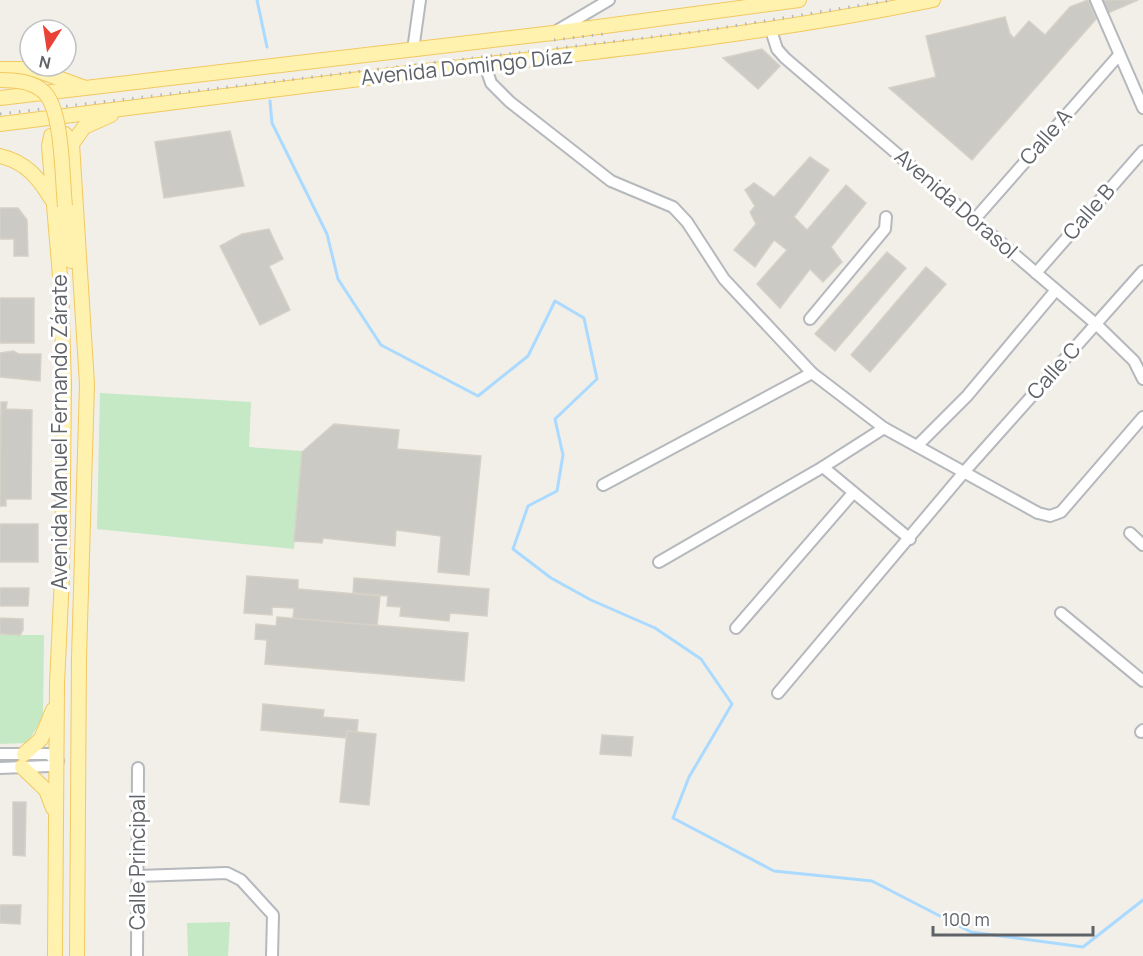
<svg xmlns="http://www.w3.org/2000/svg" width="1143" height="956" viewBox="0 0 1143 956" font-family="Manrope,sans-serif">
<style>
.green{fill:#c5e8c5}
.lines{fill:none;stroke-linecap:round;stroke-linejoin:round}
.stream{stroke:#aadaff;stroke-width:3}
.building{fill:#cccac5;stroke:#d6d1c6;stroke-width:1.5}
.minor-casing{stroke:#b5b8bc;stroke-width:14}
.major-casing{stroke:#f2c960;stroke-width:16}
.minor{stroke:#fff;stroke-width:10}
.major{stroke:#fff2af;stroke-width:14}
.rail{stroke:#b6b7b8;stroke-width:3;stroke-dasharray:1.5 8;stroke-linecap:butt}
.major-bridge-casing{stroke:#f2c960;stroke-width:16;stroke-linecap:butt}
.major-bridge{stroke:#fff2af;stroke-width:14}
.labels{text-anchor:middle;stroke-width:6;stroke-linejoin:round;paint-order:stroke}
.street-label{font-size:21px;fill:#5f6368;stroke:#fff}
</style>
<rect width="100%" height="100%" fill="#f1efe8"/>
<g class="green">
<path d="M100,393l151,9 -2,45 53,4 -8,98 -197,-20z"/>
<path d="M0,635h44l-1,83 -16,25 -27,1z"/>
<path d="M230,922l-2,34h-40l-1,-33z"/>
</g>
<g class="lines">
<g class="stream">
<path d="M257,0l10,47"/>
<path d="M270,101l2,22 55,111 11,45 43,66 97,51 50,-40 27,-55 29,17 13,61 -42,40 8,36 -6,36 -29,15 -15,43 38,29 40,22 64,28 46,31 31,45 -43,73 -16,41 101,53 98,10 99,51 112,15 60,-47"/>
</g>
</g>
<g class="building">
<path d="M1088,0l8,19 -124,141 -83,-72 47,-11 -10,-41 79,-19 5,17 4,4 15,-17 16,14 25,-28z"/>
<path d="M1103,0h35l-30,13z"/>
<path d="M762,49l18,17 -22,23 -35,-31z"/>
<path d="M230,131l14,55 -80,12 -9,-56z"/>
<path d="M810,157l19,13 -35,47 13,13 39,-45 20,18 -35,44 11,15 -19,20 -13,-13 -30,39 -23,-24 30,-34 -13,-10 -19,27 -21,-17 22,-26 -6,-12 5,-6 -10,-16 9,-7 20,14z"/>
<path d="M0,208h18l9,12 1,36h-14v-17h-14z"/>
<path d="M269,229l14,30 -14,7 21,44 -30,15 -40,-79 22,-12z"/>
<path d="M887,252l19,16 -71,83 -20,-17z"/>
<path d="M926,267l20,17 -76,88 -19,-17z"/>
<rect x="0" y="298" width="34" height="45"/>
<path d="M13,351l6,3h22l-1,27 -40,-4v-24z"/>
<path d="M1,402h6l-1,7 26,1 -1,89h-25v7h-6z"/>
<path d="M334,424l65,6 -2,19 84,7 -12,119 -31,-3 3,-36 -45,-6 -1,16 -72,-8 -1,5 -28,-2 8,-89z"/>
<rect x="0" y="524" width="38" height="38"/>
<path d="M247,576l51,4v9l82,7 -3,30 -84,-8 1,-10 -22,-1v8l-28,-2z"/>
<path d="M354,578l135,11 -2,27 -37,-3 -1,8 -49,-5 1,-9 -14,-1 1,-10 -35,-3z"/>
<path d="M0,588h29l-1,18h-28z"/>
<path d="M277,617l191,16 -4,48 -199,-17 2,-24 -12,-1 1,-15 20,2z"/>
<path d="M0,618l23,1v11l-3,5 -20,-1z"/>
<path d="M263,704l61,6 -1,7 35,3 -1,12 -10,-1 -1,7 -85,-8z"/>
<path d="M347,731l29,3 -7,71 -29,-3z"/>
<path d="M602,735l31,2 -2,19 -31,-2z"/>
<path d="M13,802h13l-1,54 -12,-1z"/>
<path d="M0,905h21l-1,19 -20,-1z"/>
</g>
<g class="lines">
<defs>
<g id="minor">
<path d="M1096,0l47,108"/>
<path d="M558,30l51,-30"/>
<path d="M771,30l6,19 8,9 312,267 37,36 9,18"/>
<path d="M413,50l7,-50"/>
<path d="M485,65l6,18 19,19 101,79 62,26 14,15 37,57 88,94 72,55 154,85 12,3 11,-4 82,-95"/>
<path d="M974,220l145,-165"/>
<path d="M1036,273l107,-122"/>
<path d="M810,319l75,-90 1,-12"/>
<path d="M917,446l50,-50 89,-106"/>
<path d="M823,467l87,72"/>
<path d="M603,485l209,-112"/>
<path d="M1130,533l13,12"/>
<path d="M659,562l164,-95 61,-39"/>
<path d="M1061,613l82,68"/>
<path d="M736,628l117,-135"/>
<path d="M778,693l187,-222 178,-200"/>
<path d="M1141,732l2,-2"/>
<path d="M0,754h48l10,7 -9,5 -49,2"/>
<path d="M138,876l89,-3 14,7 32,35 -1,41"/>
<path d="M137,956l1,-188"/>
</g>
<g id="major">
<path d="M0,69h33l50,18"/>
<path d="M0,98l553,-65 246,-33"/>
<path d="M0,124c136,-16 272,-35 408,-51 176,-20 351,-37 525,-73"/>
<path d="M72,144l12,-17 27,-12"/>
<path d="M0,156c26,6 39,22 52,44"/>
<path d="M65,206l6,55"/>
<path d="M24,754l17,-15 12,-29"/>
<path d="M22,767l24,23 7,18"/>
<path d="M55,956l2,-272 5,-108 2,-192 -3,-96 -12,-142 2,-10 14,-2 7,10 15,240 -8,274 -2,298"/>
</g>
</defs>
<use href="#minor" class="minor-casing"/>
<use href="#major" class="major-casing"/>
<use href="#minor" class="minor"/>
<use href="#major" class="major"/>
<g class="rail">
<path d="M554,40l50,-6"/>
<path d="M0,114l702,-83 191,-31"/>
</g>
<defs>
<path id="major-bridge" d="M0,80c15,0 32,1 44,12 19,18 18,87 21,114"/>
</defs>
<use href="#major-bridge" class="major-bridge-casing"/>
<use href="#major-bridge" class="major-bridge"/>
</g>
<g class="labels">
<g class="street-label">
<text transform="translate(467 67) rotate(-6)" y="7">Avenida Domingo Díaz</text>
<text transform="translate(1046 137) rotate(-49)" y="7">Calle A</text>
<text transform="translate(956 204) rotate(41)" y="7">Avenida Dorasol</text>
<text transform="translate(1089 212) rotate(-49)" y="7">Calle B</text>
<text transform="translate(1054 371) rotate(-48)" y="7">Calle C</text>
<text transform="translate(60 432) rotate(-90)" y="7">Avenida Manuel Fernando Zárate</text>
<text transform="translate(138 862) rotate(-90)" y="7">Calle Principal</text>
</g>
</g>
<g transform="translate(48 48) rotate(192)"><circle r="28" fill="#ffffff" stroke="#bfc1c3" stroke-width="1.5"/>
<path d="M0-4.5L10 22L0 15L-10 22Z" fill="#ea4335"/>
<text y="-9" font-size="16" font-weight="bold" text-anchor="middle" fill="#5f6368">N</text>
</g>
<path d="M933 926v9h160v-9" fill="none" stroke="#5f6368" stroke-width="3"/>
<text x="942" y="926" font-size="18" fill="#5f6368" stroke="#ffffff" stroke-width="4.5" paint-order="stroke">100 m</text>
</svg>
